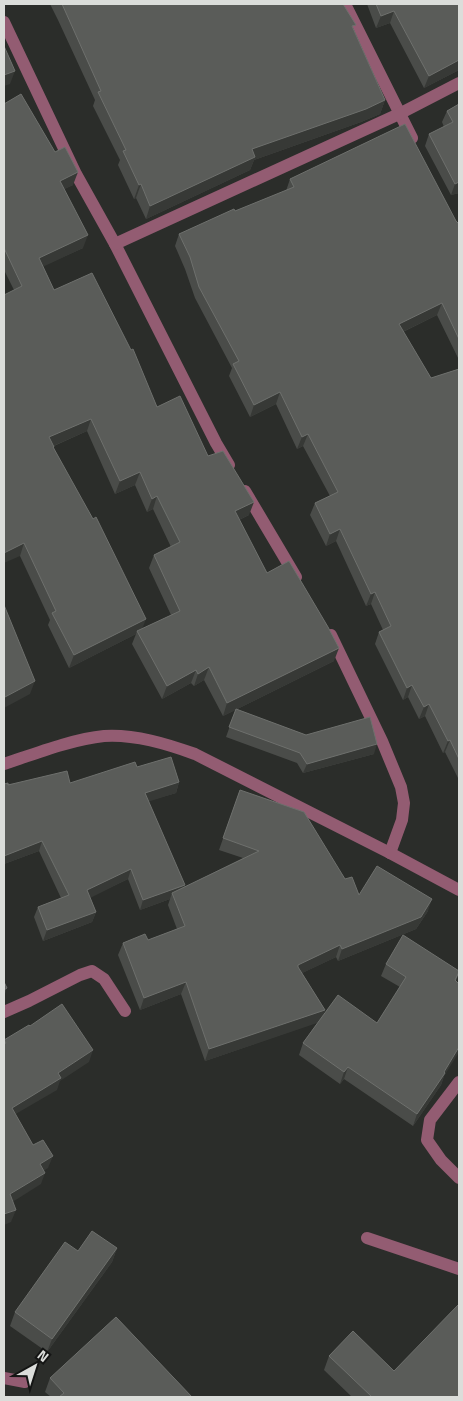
<svg xmlns="http://www.w3.org/2000/svg" width="463" height="1401" viewBox="0 0 463 1401" font-family="'Titillium Web',sans-serif">
<style>
.lines{fill:none;stroke-linecap:round;stroke-linejoin:round}
.minor{stroke:#935c72;stroke-width:12}
.wall{fill:#4a4c49;fill-rule:evenodd}
.shaded-wall{fill:#373936}
.building{fill:#5a5c59;stroke:#6e706d}
</style>
<rect width="100%" height="100%" fill="#2b2d2a"/>
<g class="lines">
<g class="minor">
<path d="M345,4l67,134"/>
<path d="M4,22l72,152 39,70 101,199 13,22"/>
<path d="M115,244l284,-130 60,-31"/>
<path d="M245,491l51,86"/>
<path d="M331,635l51,106 19,46 3,16 -2,17 -12,33"/>
<path d="M4,764c30,-10 69,-25 100,-28 31,-2 63,8 91,18l195,99 69,37"/>
<path d="M4,1012l25,-11 51,-26 12,-4 12,8 21,32"/>
<path d="M459,1082l-29,38 -3,20 14,20 18,18"/>
<path d="M367,1238l92,31"/>
<path d="M4,1378l21,4"/>
</g>
</g>
<g class="wall">
<path d="M50,4h293l11,26 31,70 -5,14 -19,8 -107,38 -4,10 -104,49 -10,-21 -2,1 -16,-34 2,-5 -27,-54 2,-6 -37,-80z"/>
<path d="M367,4h92v66l-35,18 -34,-65 -14,5z"/>
<path d="M4,104l69,81 -9,4 19,59 -40,18 11,24 103,117 51,49 41,59 -10,5 28,53 67,88 -111,55 -19,-36 -10,6 -3,-3 -29,16 -30,-55 4,-10 -67,34 -21,-43 2,-5 -30,-64 -6,-266 -10,-20zM87,431l28,63 20,-9 12,27 6,-3 18,38 -17,8 -5,13 22,47 -29,14 -88,-181v-2z"/>
<path d="M459,104v89l-8,2 -26,-49 4,-12 15,-7 -2,-5 5,-11z"/>
<path d="M290,179l166,42 3,3v136l-22,-45 -34,17 28,46 28,-9v411l-14,-28 -2,1 -18,-37 -6,3 -11,-22 -5,3 -28,-56 4,-12 4,-2 -12,-26 -5,2 -30,-65 -10,5 -16,-31 5,-12 15,-7 -27,-50 -6,3 -21,-45 -26,13 -21,-41 3,-8 -37,-70 -10,-29 -10,-23 4,-12 107,-43z"/>
<path d="M236,709l70,26 68,19 -71,19 -6,-10 -71,-26z"/>
<path d="M137,767l42,15 -3,11 -28,8 37,86 58,-29 -24,-8 21,-60 105,89 14,16 69,16 -12,18 -78,32 -2,-4 -34,16 23,37 -3,7 55,6 23,-36 -19,-11 5,-12 73,7v2l-3,8 -12,95 -3,9 -28,41 -69,-47 -4,5 -41,-29 4,-12 15,-21 -113,39 -24,-67 -41,16 -22,-55 5,-12 25,-3 29,-11 -9,-24 2,-6 -30,11 -12,-31 -38,18 6,15 -4,10 -49,19 -9,-24 4,-10 23,-9 -22,-47 -35,13v-80l66,-1z"/>
<path d="M117,1248l-5,14 -65,90 -37,-26 5,-14 63,-61z"/>
<path d="M329,1356l65,15 65,26h-107l-28,-27z"/>
<path d="M50,1378l142,19h-141l-6,-5z"/>
</g>
<g class="shaded-wall">
<path d="M394,11l-4,12 -14,5 5,-12z"/>
<path d="M459,60v10l-35,18 5,-12z"/>
<path d="M15,71l-5,13 -6,2v-11z"/>
<path d="M385,100l-5,14 -19,8 -107,38 -4,10 -104,49 4,-13 102,-57z"/>
<path d="M78,172l-5,13 -18,9 5,-13z"/>
<path d="M459,182v11l-8,2 4,-11z"/>
<path d="M141,184l-5,14 -2,1 5,-14z"/>
<path d="M88,235l-5,13 -49,23 5,-13z"/>
<path d="M442,303l-5,12 -43,21 5,-12z"/>
<path d="M280,392l-4,12 -26,13 4,-12z"/>
<path d="M91,419l-4,12 -43,19 5,-13z"/>
<path d="M308,434l-5,12 -6,3 5,-12z"/>
<path d="M140,472l-5,13 -20,9 5,-13z"/>
<path d="M157,496l-4,13 -6,3 5,-13z"/>
<path d="M254,502l-5,13 -19,9 5,-13z"/>
<path d="M340,529l-4,12 -10,5 4,-12z"/>
<path d="M24,543l-4,13 -16,7v-10z"/>
<path d="M375,592l-4,12 -5,2 5,-12z"/>
<path d="M146,619l-5,13 -4,-1 -1,3 -67,34 5,-13z"/>
<path d="M339,648l-5,13 -111,55 4,-13z"/>
<path d="M209,667l-5,13 -10,6 4,-12z"/>
<path d="M196,670l-5,13 -29,16 5,-13z"/>
<path d="M35,681l-5,13 -26,14v-8l1,-3z"/>
<path d="M412,685l-4,12 -5,3 4,-12z"/>
<path d="M429,704l-4,12 -6,3 5,-12z"/>
<path d="M450,740l-5,12 -2,1 5,-12z"/>
<path d="M377,744l-3,10 -71,19 4,-9z"/>
<path d="M179,782l-3,11 -35,11 4,-11z"/>
<path d="M42,841l-3,10 -35,13v-8z"/>
<path d="M131,869l-3,10 -44,22 3,-11z"/>
<path d="M185,885l-3,10 -10,-2 -2,6 -30,11 3,-10z"/>
<path d="M432,899l-4,12 -12,18 -78,32 4,-12z"/>
<path d="M96,912l-4,10 -49,19 4,-11z"/>
<path d="M340,945l-4,12 -42,20 4,-12z"/>
<path d="M186,982l-5,12 -41,16 4,-12z"/>
<path d="M7,988l-3,9v-7z"/>
<path d="M325,1010l-5,12 -115,39 4,-12z"/>
<path d="M459,1047v5l-15,24 -3,9 -28,41 4,-12z"/>
<path d="M93,1050l-4,12 -29,19 -3,9 -50,29 5,-11 46,-35z"/>
<path d="M348,1067l-4,12 -4,5 4,-12z"/>
<path d="M53,1156l-5,12 -12,8 4,-12z"/>
<path d="M45,1173l-4,11 -35,22 4,-12z"/>
<path d="M16,1210l-5,12 -7,3v-11z"/>
<path d="M117,1248l-5,14 -65,90 5,-13z"/>
</g>
<g class="building">
<path d="M62,4h281l13,21 -4,1 33,74 -19,9 -114,40 3,8 -105,49 -9,-22 -2,1 -16,-34 3,-1 -28,-58 3,-1z"/>
<path d="M376,4h83v56l-30,16 -35,-65 -13,5z"/>
<path d="M4,46l11,25 -11,4z"/>
<path d="M21,94l34,58 10,-5 13,25 -18,9 28,54 -49,23 15,32 38,-17 39,77 2,-1 24,58 23,-11 28,60 15,-5 31,51 -19,9 32,62 22,-12 39,66 11,21 -112,55 -18,-36 -11,7 -2,-4 -29,16 -30,-55 43,-20 -26,-56 26,-13 -23,-46 -5,3 -12,-27 -20,9 -29,-62 -42,18 5,10h-1l40,72 3,-2 50,102 -72,36 -22,-42 4,-2 -32,-68 -20,10v-258l18,-9 -18,-38v-144z"/>
<path d="M459,104v78l-4,2 -26,-50 24,-12 -6,-11z"/>
<path d="M405,124l51,97 3,3v115l-17,-36 -43,21 32,54 28,-9v390l-9,-19 -2,1 -19,-37 -5,3 -12,-22 -5,3 -28,-56 12,-6 -16,-34 -4,2 -31,-65 -10,5 -15,-31 23,-11 -30,-58 -6,3 -22,-45 -26,13 -21,-41 6,-3 -40,-74 -9,-30 -11,-23 55,-25 1,2 59,-24 -4,-8z"/>
<path d="M4,605l31,76 -30,16 -1,-2z"/>
<path d="M236,709l70,26 64,-18 7,27 -70,20 -7,-11 -71,-26z"/>
<path d="M171,757l8,25 -34,11 40,92 -42,15 -12,-31 -44,21 9,22 -49,18 -9,-23 31,-12 -27,-54 -38,15v-72l4,-1v2l59,-14 3,12 65,-21 2,5z"/>
<path d="M240,790l64,22 41,67 7,-2 7,18 18,-29 55,33 -11,18 -79,32 -2,-4 -42,20v2l27,43 -116,39 -23,-67 -42,16 -21,-55 22,-9 3,6 37,-14 -13,-33 87,-42 -36,-13z"/>
<path d="M403,935l56,36v1l-4,8 4,4v63l-15,25 1,1 -28,41 -69,-47 -4,5 -41,-29 35,-48 39,28 29,-46 -20,-13z"/>
<path d="M4,982l3,6 -3,2z"/>
<path d="M62,1004l31,46 -35,23 3,5 -49,30 21,37 10,-5 10,16 -13,8 5,9 -35,21 6,16 -12,4v-170l2,-1 -2,-3 25,-15 1,1z"/>
<path d="M92,1231l25,17 -65,91 -37,-27 50,-70 13,9z"/>
<path d="M459,1304v93h-87l-43,-41 24,-25 41,40z"/>
<path d="M116,1317l76,80h-133l5,-4 -14,-15z"/>
</g>
<rect width="463" height="1401" fill="none" stroke="#dbddda" stroke-width="10"/>
<g transform="translate(35 1366) rotate(39)" stroke="#141514" stroke-width="4" paint-order="stroke">
<path d="M0-4L9 19L0 12L-9 19Z" fill="#dbddda"/>
<text y="-8" font-size="14" font-weight="bold" text-anchor="middle" fill="#dbddda">N</text>
</g>
</svg>
